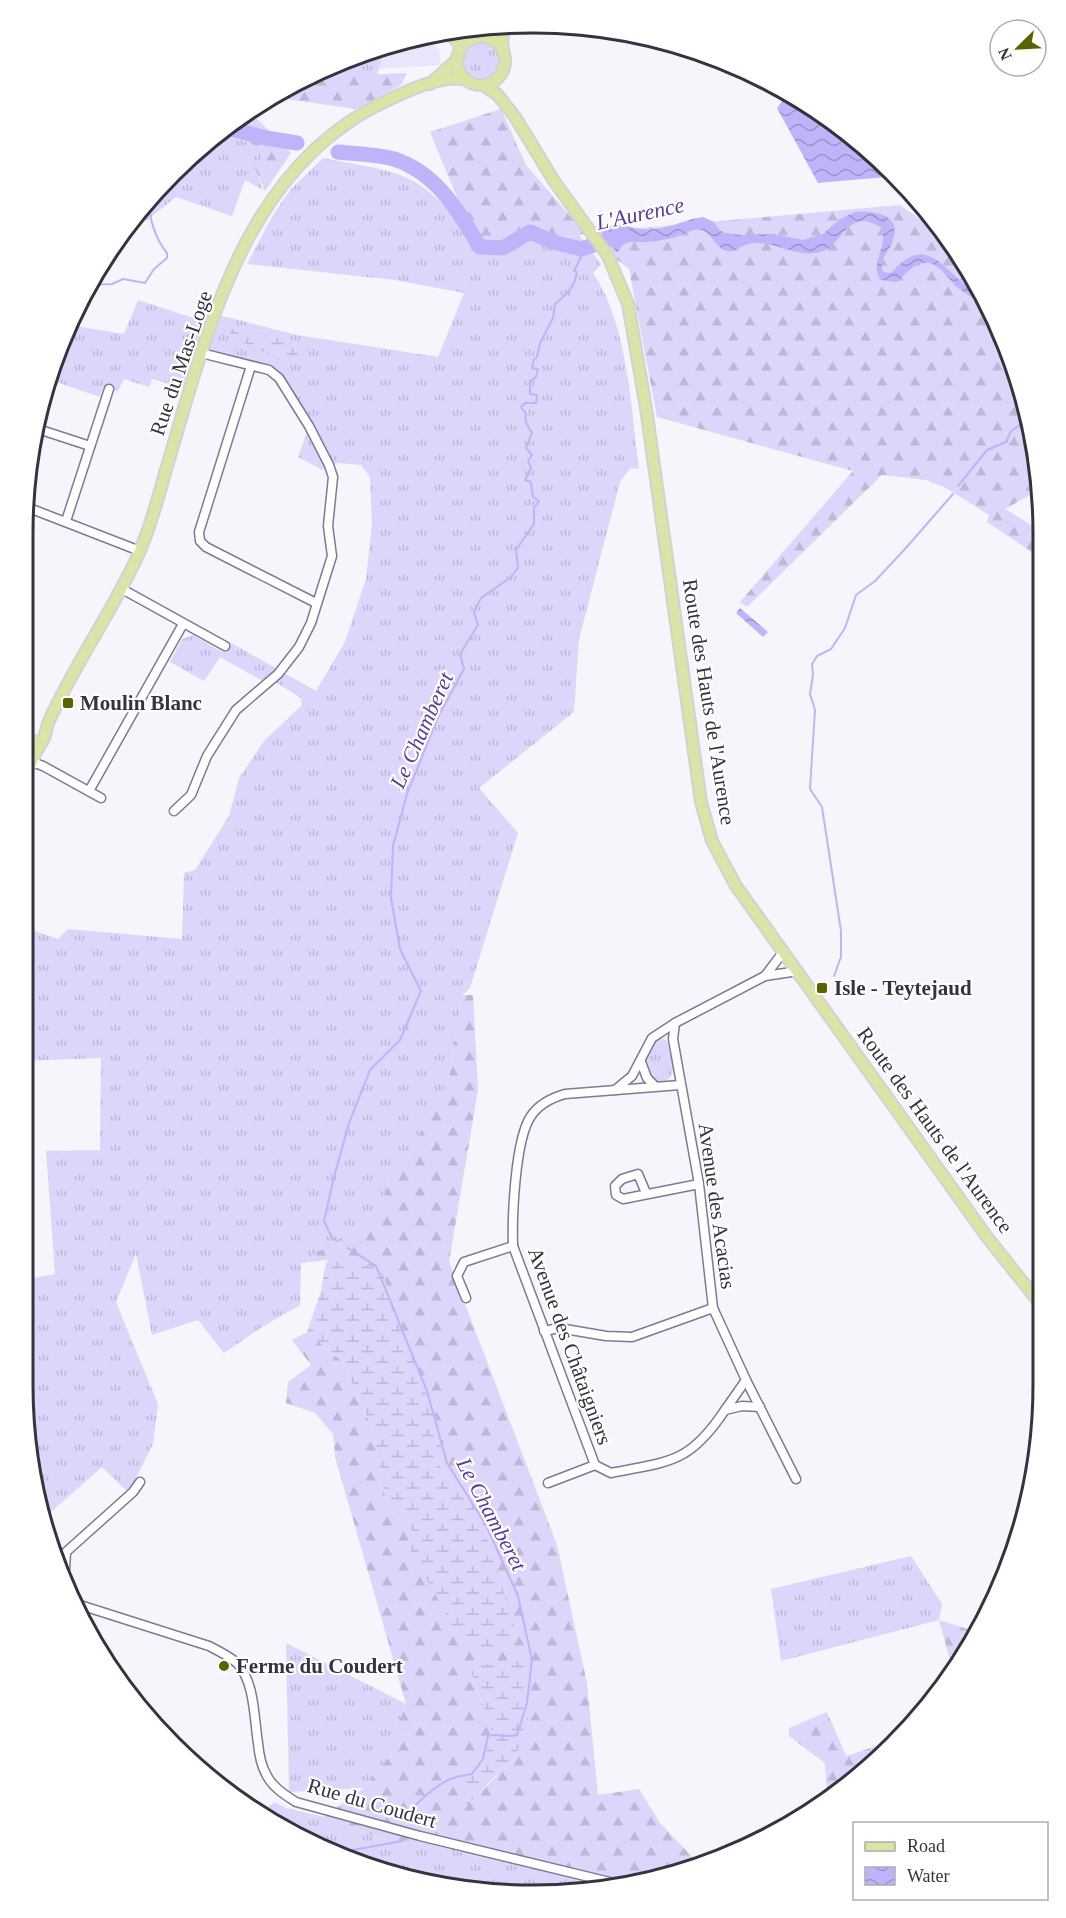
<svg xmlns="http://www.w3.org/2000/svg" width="1066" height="1918" viewBox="0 0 1066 1918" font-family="'Times New Roman',serif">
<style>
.built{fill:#e9e6fc}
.grass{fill:url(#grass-tufts)}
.forest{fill:url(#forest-firs);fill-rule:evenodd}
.wetland{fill:url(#wetland-marsh)}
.water{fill:url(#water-waves)}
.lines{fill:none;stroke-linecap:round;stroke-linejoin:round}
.stream{stroke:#bfb3fa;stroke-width:2}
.river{stroke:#bfb3fa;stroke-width:15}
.minor-casing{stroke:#7e7a94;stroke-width:11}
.major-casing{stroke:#d2d2d5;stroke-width:14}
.minor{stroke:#fff;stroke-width:8}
.major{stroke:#dbe3a7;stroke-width:10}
.poi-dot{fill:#5b6301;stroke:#fff;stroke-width:2}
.labels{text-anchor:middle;stroke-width:4.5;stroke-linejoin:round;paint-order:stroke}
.street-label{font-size:21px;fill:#34333e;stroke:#fff}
.poi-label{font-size:21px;font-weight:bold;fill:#34333e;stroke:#fff;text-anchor:start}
.water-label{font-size:22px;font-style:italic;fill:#573b9f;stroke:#fff}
.rim{fill:none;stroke:#34333e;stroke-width:3}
</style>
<defs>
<pattern id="grass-tufts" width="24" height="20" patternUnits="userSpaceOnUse" patternTransform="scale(1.5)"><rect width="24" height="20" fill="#dbd6fa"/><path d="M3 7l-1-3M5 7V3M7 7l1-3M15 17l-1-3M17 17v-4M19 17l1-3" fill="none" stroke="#bdb8d7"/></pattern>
<pattern id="forest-firs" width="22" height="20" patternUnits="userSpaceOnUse" patternTransform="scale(1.5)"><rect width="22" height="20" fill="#dbd6fa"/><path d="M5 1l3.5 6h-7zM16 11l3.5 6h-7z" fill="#bdb8d7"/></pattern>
<pattern id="wetland-marsh" width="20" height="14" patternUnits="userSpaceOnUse" patternTransform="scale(1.5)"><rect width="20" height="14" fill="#dbd6fa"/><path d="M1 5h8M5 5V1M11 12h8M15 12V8" fill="none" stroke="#bdb8d7"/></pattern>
<pattern id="water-waves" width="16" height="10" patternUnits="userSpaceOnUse" patternTransform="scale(1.5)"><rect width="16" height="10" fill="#bfb3fa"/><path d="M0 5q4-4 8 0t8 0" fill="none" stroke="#9c92cc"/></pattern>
</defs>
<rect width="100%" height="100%" fill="#f6f5fb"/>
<path class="built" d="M427,36l12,14 2,15 -63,4 7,-23 16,-6z"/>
<g class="grass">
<circle cx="481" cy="61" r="18"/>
<path d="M385,46l-8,29 -75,3 6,-3z"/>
<path d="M222,128l1,3 42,19 -10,19 8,21 -18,-10 -13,36 -56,-19 -30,24 -13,-3 16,-22z"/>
<path d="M323,158c23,5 56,9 77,17 36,13 58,47 79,76l100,-16 22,29 -8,9c35,51 38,136 46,196l-9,-1 -10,14 -41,157 -5,73 -95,76 39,45 -48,155 -8,7 -13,84 -43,81 -17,17 -6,36 -82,50 -1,42 -38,22 -38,26 -26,-33 -46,15 -16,-81 -20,48 42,102 -5,40 -22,44 -4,3 -25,-24 -58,51 -20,-123 10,-7 -11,-27v-81l32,-6 -9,-123 54,-1 1,-92 -78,3v-134l35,12 10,-10 114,10 2,-66 11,-3 34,-54 10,-38 25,-37 38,-36 -1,-7 -24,-15 -18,-4 -39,-22 -16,24 -34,-19 12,-23 11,-4 29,17 6,-11 88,50 29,-49 21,-63 6,-55 -2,-47 -9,-12 -24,-2 -15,7 -24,-13 11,-31 -40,-56 -68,-17 -11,37 -38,-11 -3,8 -25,-8 -6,12 -15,-4 -3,10 -52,-18 1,-10 20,-44 55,9 14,-34 74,24 3,-9 12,2 70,18 141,22 26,-64 -69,-13 -148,-16 26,-49 18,-26z"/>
<path d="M661,1038l6,3c4,17 16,41 -12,41l-5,-4 -6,-17 12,-21z"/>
<path d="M911,1556l31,48 -3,16 -158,41 -10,-72z"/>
<path d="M286,1643l120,61 -11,26 12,5 -43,53 -75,4z"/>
<path d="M275,1802l11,6 38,9 75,28h33l70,18 93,20 2,4 -31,7 -165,-16 -142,-64z"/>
</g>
<g class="forest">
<path d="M407,73l-6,12 -45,24 -84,-12 30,-19z"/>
<path d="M267,100l-13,16 37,37 -26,38 -10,-22 10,-19 -42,-19 -1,-3z"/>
<path d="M501,109l25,56 59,68 315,-28 49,34 9,11 58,119 23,98v23l-34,19 34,21v27l-52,-35 2,-7 -43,-27 -20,-8 -44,-5 -135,132 -7,-5 113,-131 -196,-54 -28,-148 -44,-35 -106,17 -49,-119z"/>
<path d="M462,995h11l5,95 -29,172 108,283 30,138 11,112 41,-6 21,34 39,41 -102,23 -3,-4 -92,-20 -70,-18h-33l-75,-28 40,-29 43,-53 -12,-5 11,-26 -71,-247 -2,-23 -18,-21 -29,-10 2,-21 23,-17 -19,-25 15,-8 36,30 30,68 15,82 16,4 9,17 -6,11 24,40 47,-75 -38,-41 4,-27 -116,-181 -28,3 82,-50 7,-36 17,-17 43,-81zM469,1666l57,71 -35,45 -26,24v-36l21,-14 5,-28z"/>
<path d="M939,1620l32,10 5,9 -24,29z"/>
<path d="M827,1712l19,44 46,-15 -23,28 -42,27 -2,-33 -36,-27v-8z"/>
</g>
<g class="wetland">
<path d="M231,329c22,5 53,3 67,25l-2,8 -5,4 -43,-22 -19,-5z"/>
<path d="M328,1260l52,7 64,174 -4,27 38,41 41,133 -53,8 -59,-106 6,-11 -9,-17 -16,-4 -15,-82 -30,-68 -36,-30 14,-41 4,-24z"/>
<path d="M522,1661c5,19 8,56 4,75 -4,14 -49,59 -61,71v-37l21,-14 5,-28 -22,-62z"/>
</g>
<g class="water">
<path d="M792,94l102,78 3,4 -79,7 -41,-75 7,-9z"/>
<path d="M855,212c22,-1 50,3 36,33 -5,10 -12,16 -8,27l8,1c31,-35 45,-14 72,10 12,11 14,5 22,22 -10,-5 -19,-11 -28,-18 -9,-8 -19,-26 -33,-24 -11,1 -19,12 -27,19l-16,-2c-13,-16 9,-35 0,-53 -5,-2 -12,-6 -17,-6 -20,0 -26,27 -44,31 -21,6 -43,-9 -63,-9 -15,0 -17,7 -26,8 -14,2 -18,-18 -29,-21 -8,-3 -22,6 -30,8 -9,2 -19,4 -28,4 -7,1 -11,-2 -18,1 -4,2 -6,6 -9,10l-15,-20 2,-5c13,-9 24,0 37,1 23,3 41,-9 62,-12l11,5 5,8 6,3 16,2 32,-1 30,6 20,-6 17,-15z"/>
<path d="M740,608l28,24 -5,5 -27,-24z"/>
</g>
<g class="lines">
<g class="stream">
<path d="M87,285l25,-1 11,-5 22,4 9,-14 13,-11v-5c-12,-14 -18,-36 -19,-55"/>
<path d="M958,486l29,-36 19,-8 5,-11 17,-11"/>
<path d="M834,976l7,-19v-26l-19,-124 -12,-18 5,-79 -5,-16 3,-19 -1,-11 5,-8 14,-7 14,-21 11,-33 19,-14 30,-32 48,-55"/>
<path d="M337,1241l-5,-3 -8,-17 10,-44 15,-54 21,-53 30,-30 21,-49 -21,-42 -9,-51 2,-52 14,-52 31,-77 26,-48 -4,-15 18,-29 -4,-13 7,-14 30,-21 7,-9 -2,-18 18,-26v-16l5,-7 -6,-4 -2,-15 -6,-2 6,-12 -3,-7 4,-6 -6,-7 6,-15c-4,-8 -8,-10 -6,-19l-5,-7 4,-4h11l1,-8 -7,-1v-12l6,-5 2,-8 -6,-1 2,-9 3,-2 3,-14 13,-25 2,-14c11,-9 20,-17 22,-32l-3,-1 7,-14v-8"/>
<path d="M348,1248l28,18 51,125 20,72 39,62 32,71 14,64 -5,43 -10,32c-11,3 -19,-2 -29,1l-5,23 -11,15c-6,1 -13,2 -19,4 -14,5 -43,27 -45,42"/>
<path d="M346,1853l1,-2 56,-10"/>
</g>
<g class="river">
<path d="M224,127l42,11 31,5"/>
<path d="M338,152c18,2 39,2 56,7 43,14 64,52 86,88l23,1 27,-16 23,10 28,7 43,-14"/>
</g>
<defs>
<g id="minor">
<path d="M251,366l-52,166 1,9 6,6 110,56"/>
<path d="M38,429l52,17"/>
<path d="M24,506l116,45"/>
<path d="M66,521l43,-132"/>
<path d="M122,589l103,57"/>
<path d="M32,762l11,4 58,32"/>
<path d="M89,791l94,-167"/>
<path d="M174,811l17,-16 16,-39 29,-46 42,-36 21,-27 12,-24 21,-67 -4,-30 5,-49 -4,-12 -20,-39 -30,-48 -10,-8 -68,-17"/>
<path d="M765,976l19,-25"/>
<path d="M641,1062l6,16 8,8"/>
<path d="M615,1090l17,-14 20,-38 23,-15"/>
<path d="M646,1193l-8,-19 -16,5 -7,7 1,9 7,4 76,-15"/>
<path d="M466,1298l-9,-22 7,-14 49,-16"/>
<path d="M544,1331l15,-3 47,8 26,1 81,-29"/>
<path d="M746,1380l-21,30 17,-4 18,1"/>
<path d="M595,1465l-82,-219c-1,-29 2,-107 18,-130 8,-12 20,-18 34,-22l115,-9"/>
<path d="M796,1479l-50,-99 -33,-72 -14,-124 -26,-145 2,-16 90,-47 33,-5"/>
<path d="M548,1483l47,-18 16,8c59,-12 78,-9 114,-63"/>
<path d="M63,1574l2,-4 1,-18 67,-60 7,-10"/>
<path d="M80,1605l129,41c10,5 20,10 28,17 18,19 17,56 21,80 1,11 3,22 8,31 6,13 19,21 30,28l124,34 194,47"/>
</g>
<g id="major">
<path d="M461,30l15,7"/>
<path d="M448,32l8,8 5,8"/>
<path d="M485,37l17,-13"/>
<circle cx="481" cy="61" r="24"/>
<path d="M503,50l-1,-11 4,-15"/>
<path d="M430,84l28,-25"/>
<path d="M483,85l14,9 18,23 39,64 54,75 20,48 18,104 55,394 11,39 24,45 251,351 55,69"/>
<path d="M23,755l11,-14"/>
<path d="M23,766h5l4,-4c2,-9 8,-16 12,-24 2,-6 3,-12 5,-17 26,-58 64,-110 90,-168 13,-29 20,-60 29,-90 40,-135 77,-295 216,-361 23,-11 56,-27 82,-23"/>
</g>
</defs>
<use href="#minor" class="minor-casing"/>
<use href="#major" class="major-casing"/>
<use href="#minor" class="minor"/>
<use href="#major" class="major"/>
</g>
<g class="poi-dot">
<rect x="62" y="697" width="12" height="12" rx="3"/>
<rect x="816" y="982" width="12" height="12" rx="3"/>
<circle cx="224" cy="1666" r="6"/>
</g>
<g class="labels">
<g class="street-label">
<text transform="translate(181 363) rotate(-71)" y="7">Rue du Mas-Loge</text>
<text transform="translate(709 702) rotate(81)" y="7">Route des Hauts de l'Aurence</text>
<text transform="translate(935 1130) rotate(54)" y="7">Route des Hauts de l'Aurence</text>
<text transform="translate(717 1206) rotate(82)" y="7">Avenue des Acacias</text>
<text transform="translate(570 1346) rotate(70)" y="7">Avenue des Châtaigniers</text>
<text transform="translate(372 1803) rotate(16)" y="7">Rue du Coudert</text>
</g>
<g class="poi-label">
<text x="80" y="710">Moulin Blanc</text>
<text x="834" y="995">Isle - Teytejaud</text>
<text x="236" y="1673">Ferme du Coudert</text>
</g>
<g class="water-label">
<text transform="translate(640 213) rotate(-12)" y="8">L'Aurence</text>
<text transform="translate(421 730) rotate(-66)" y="8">Le Chamberet</text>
<text transform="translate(492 1514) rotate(62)" y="8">Le Chamberet</text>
</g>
</g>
<path d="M0 0H1066V1918H0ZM533 33H533A500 500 0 0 1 1033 533V1385A500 500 0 0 1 533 1885H533A500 500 0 0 1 33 1385V533A500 500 0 0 1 533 33Z" fill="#fff" fill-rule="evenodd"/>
<path class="rim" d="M533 33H533A500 500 0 0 1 1033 533V1385A500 500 0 0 1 533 1885H533A500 500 0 0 1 33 1385V533A500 500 0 0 1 533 33Z"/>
<rect x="853" y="1822" width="195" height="78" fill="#ffffff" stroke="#aeadb2" stroke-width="1.5"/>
<rect x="865" y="1842" width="30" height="9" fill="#dbe3a7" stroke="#aeadb2" stroke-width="1.5"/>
<text x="907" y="1852" font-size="18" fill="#34333e">Road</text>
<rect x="865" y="1867" width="30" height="18" fill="url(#water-waves)" stroke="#aeadb2" stroke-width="1.5"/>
<text x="907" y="1882" font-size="18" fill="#34333e">Water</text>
<g transform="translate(1018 48) rotate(246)"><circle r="28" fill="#ffffff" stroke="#aeadb2" stroke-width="1.5"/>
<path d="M0-4.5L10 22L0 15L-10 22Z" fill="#5b6301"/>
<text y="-9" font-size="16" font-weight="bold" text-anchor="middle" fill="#34333e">N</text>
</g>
</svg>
